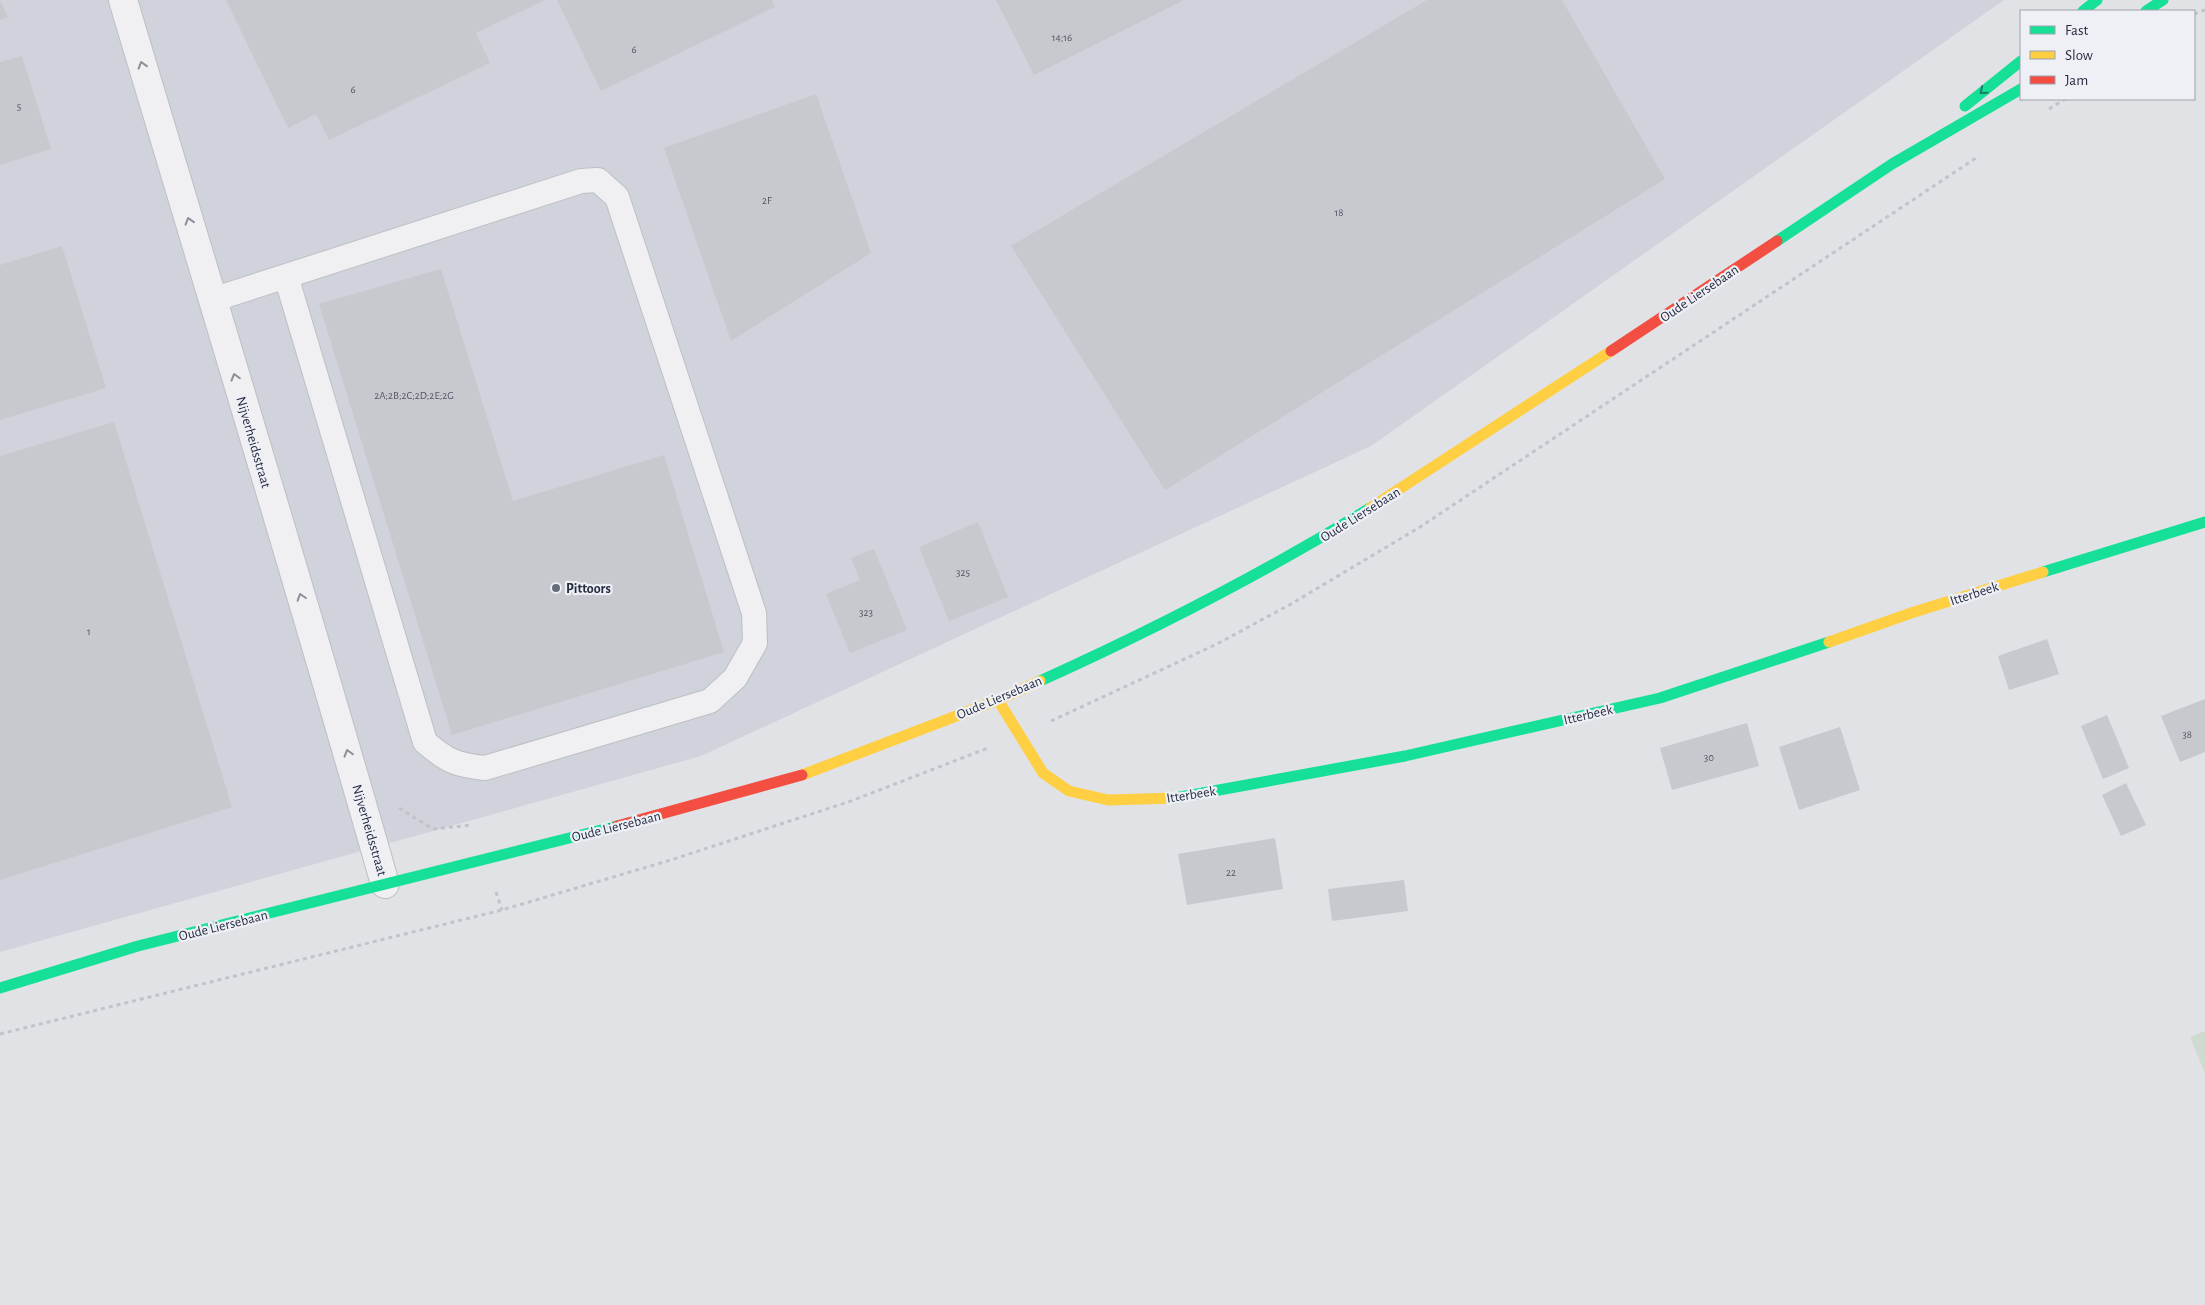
<svg xmlns="http://www.w3.org/2000/svg" width="2205" height="1305" viewBox="0 0 2205 1305" font-family="'Alegreya Sans',sans-serif">
<style>
.built{fill:#d0d3db}
.green{fill:#cfdad1}
.building{fill:#c7c9ce}
.lines{fill:none;stroke-linecap:round;stroke-linejoin:round}
.lane-casing{stroke:#bdbfc4;stroke-width:26}
.street-casing{stroke:#bdbfc4;stroke-width:30}
.path{stroke:#c2c3c9;stroke-width:3;stroke-dasharray:4 4;stroke-linecap:butt}
.lane{stroke:#f0f0f2;stroke-width:24}
.street{stroke:#f0f0f2;stroke-width:28}
.fast{stroke:#16e098;stroke-width:11}
.slow{stroke:#ffcf43;stroke-width:11}
.jam{stroke:#f24e42;stroke-width:11}
.oneway{stroke:#8b8e99}
.oneway2{stroke:#1f7d68}
.poi-dot{fill:#676c7a;stroke:#eef0f6;stroke-width:2}
.labels{text-anchor:middle;stroke-width:4.5;stroke-linejoin:round;paint-order:stroke}
.number-label{font-size:11px;fill:#505565}
.street-label{font-size:14px;fill:#262c40;stroke:#eef0f6}
.poi-label{font-size:14px;font-weight:bold;fill:#262c40;stroke:#eef0f6;text-anchor:start}
</style>
<rect width="100%" height="100%" fill="#e0e2e6"/>
<path class="built" d="M0,0h2004l-633,446 -670,310 -701,196z"/>
<path class="green" d="M2205,1031v42l-15,-36z"/>
<g class="building">
<path d="M0,0l8,17 -8,3z"/>
<path d="M226,0h319l-69,33 14,30 -161,77 -13,-26 -28,14z"/>
<path d="M557,0h215l3,7 -174,84z"/>
<path d="M996,0h188l-150,75z"/>
<path d="M1427,0h135l103,179 -500,311 -154,-244z"/>
<path d="M22,56l29,93 -51,16v-103z"/>
<path d="M816,94l55,159 -140,88 -67,-193z"/>
<path d="M62,246l44,142 -106,32v-155z"/>
<path d="M441,269l72,232 151,-46 60,197 -272,83 -133,-431z"/>
<path d="M114,422l118,385 -232,73v-424z"/>
<path d="M978,522l30,75 -59,24 -30,-74z"/>
<path d="M874,549l33,81 -57,23 -24,-59 34,-14 -9,-22z"/>
<path d="M2047,639l12,35 -50,16 -11,-34z"/>
<path d="M2205,699v53l-25,10 -19,-46z"/>
<path d="M2107,715l22,53 -26,11 -22,-53z"/>
<path d="M1747,723l12,43 -87,24 -12,-42z"/>
<path d="M1840,727l20,63 -61,20 -20,-63z"/>
<path d="M2126,783l20,42 -25,11 -19,-41z"/>
<path d="M1275,838l8,51 -96,16 -9,-51z"/>
<path d="M1404,880l4,31 -76,10 -4,-32z"/>
</g>
<g class="lines">
<defs>
<path id="lane" d="M212,300l369,-119 17,-1 19,17 137,416 1,30 -20,35 -25,23 -225,67c-29,-3 -38,-7 -60,-26l-139,-466"/>
<path id="street" d="M123,0c88,295 178,589 262,884"/>
</defs>
<use href="#lane" class="lane-casing"/>
<use href="#street" class="street-casing"/>
<g class="path">
<path d="M2194,14l11,-4"/>
<path d="M2049,109l16,-10"/>
<path d="M1051,721l166,-77 74,-40 129,-77 559,-371"/>
<path d="M399,808l34,21 39,-4"/>
<path d="M496,892l6,18"/>
<path d="M0,1034l502,-124 172,-51 177,-58 137,-53"/>
</g>
<use href="#lane" class="lane"/>
<use href="#street" class="street"/>
<g class="fast">
<path d="M2083,11l14,-11"/>
<path d="M2146,11l17,-11"/>
<path d="M1965,106l56,-45"/>
<path d="M1777,241l115,-77 129,-75"/>
<path d="M2043,572l162,-50"/>
<path d="M1040,681c113,-51 224,-108 330,-173"/>
<path d="M1175,798l230,-42 255,-58 169,-56"/>
<path d="M0,988l138,-42 479,-120"/>
</g>
<g class="slow">
<path d="M1370,508l241,-157"/>
<path d="M1829,642l82,-29 132,-41"/>
<path d="M998,700l45,73 26,18 39,9 67,-2"/>
<path d="M802,775l196,-75 42,-19"/>
</g>
<g class="jam">
<path d="M1611,351l166,-110"/>
<path d="M617,826l185,-51"/>
</g>
</g>
<defs><path id="oneway-chevron" d="M-2-3.5L2.5 0L-2 3.5" fill="none" stroke-width="1.6" stroke-linecap="round" stroke-linejoin="round" transform="scale(1.25)"/></defs>
<g class="oneway">
<use href="#oneway-chevron" transform="translate(142 65) rotate(-107)"/>
<use href="#oneway-chevron" transform="translate(189 221) rotate(-107)"/>
<use href="#oneway-chevron" transform="translate(235 377) rotate(-106)"/>
<use href="#oneway-chevron" transform="translate(301 597) rotate(-108)"/>
<use href="#oneway-chevron" transform="translate(348 753) rotate(-106)"/>
</g>
<use class="oneway2" href="#oneway-chevron" transform="translate(1983 91) rotate(141)"/>
<circle class="poi-dot" cx="556" cy="588" r="5"/>
<g class="labels">
<g class="number-label">
<text x="1062" y="41">14;16</text>
<text x="634" y="53">6</text>
<text x="353" y="93">6</text>
<text x="19" y="110">5</text>
<text x="767" y="204">2F</text>
<text x="1339" y="216">18</text>
<text x="414" y="399">2A;2B;2C;2D;2E;2G</text>
<text x="963" y="576">325</text>
<text x="866" y="616">323</text>
<text x="89" y="635">1</text>
<text x="2187" y="738">38</text>
<text x="1709" y="761">30</text>
<text x="1231" y="876">22</text>
</g>
<g class="street-label">
<text transform="translate(1699 293) rotate(-34)" y="5">Oude Liersebaan</text>
<text transform="translate(254 442) rotate(74)" y="5">Nijverheidsstraat</text>
<text transform="translate(1360 514) rotate(-32)" y="5">Oude Liersebaan</text>
<text transform="translate(1974 593) rotate(-18)" y="5">Itterbeek</text>
<text transform="translate(999 697) rotate(-23)" y="5">Oude Liersebaan</text>
<text transform="translate(1588 714) rotate(-13)" y="5">Itterbeek</text>
<text transform="translate(1191 794) rotate(-9)" y="5">Itterbeek</text>
<text transform="translate(616 826) rotate(-14)" y="5">Oude Liersebaan</text>
<text transform="translate(370 830) rotate(74)" y="5">Nijverheidsstraat</text>
<text transform="translate(223 925) rotate(-14)" y="5">Oude Liersebaan</text>
</g>
<g class="poi-label">
<text x="566" y="593">Pittoors</text>
</g>
</g>
<rect x="2020" y="10" width="175" height="90" fill="#eef0f6" stroke="#9ea2ad"/>
<rect x="2030" y="26" width="25" height="8" fill="#16e098" stroke="#9ea2ad"/>
<text x="2065" y="35" font-size="15" fill="#262c40">Fast</text>
<rect x="2030" y="51" width="25" height="8" fill="#ffcf43" stroke="#9ea2ad"/>
<text x="2065" y="60" font-size="15" fill="#262c40">Slow</text>
<rect x="2030" y="76" width="25" height="8" fill="#f24e42" stroke="#9ea2ad"/>
<text x="2065" y="85" font-size="15" fill="#262c40">Jam</text>
</svg>
